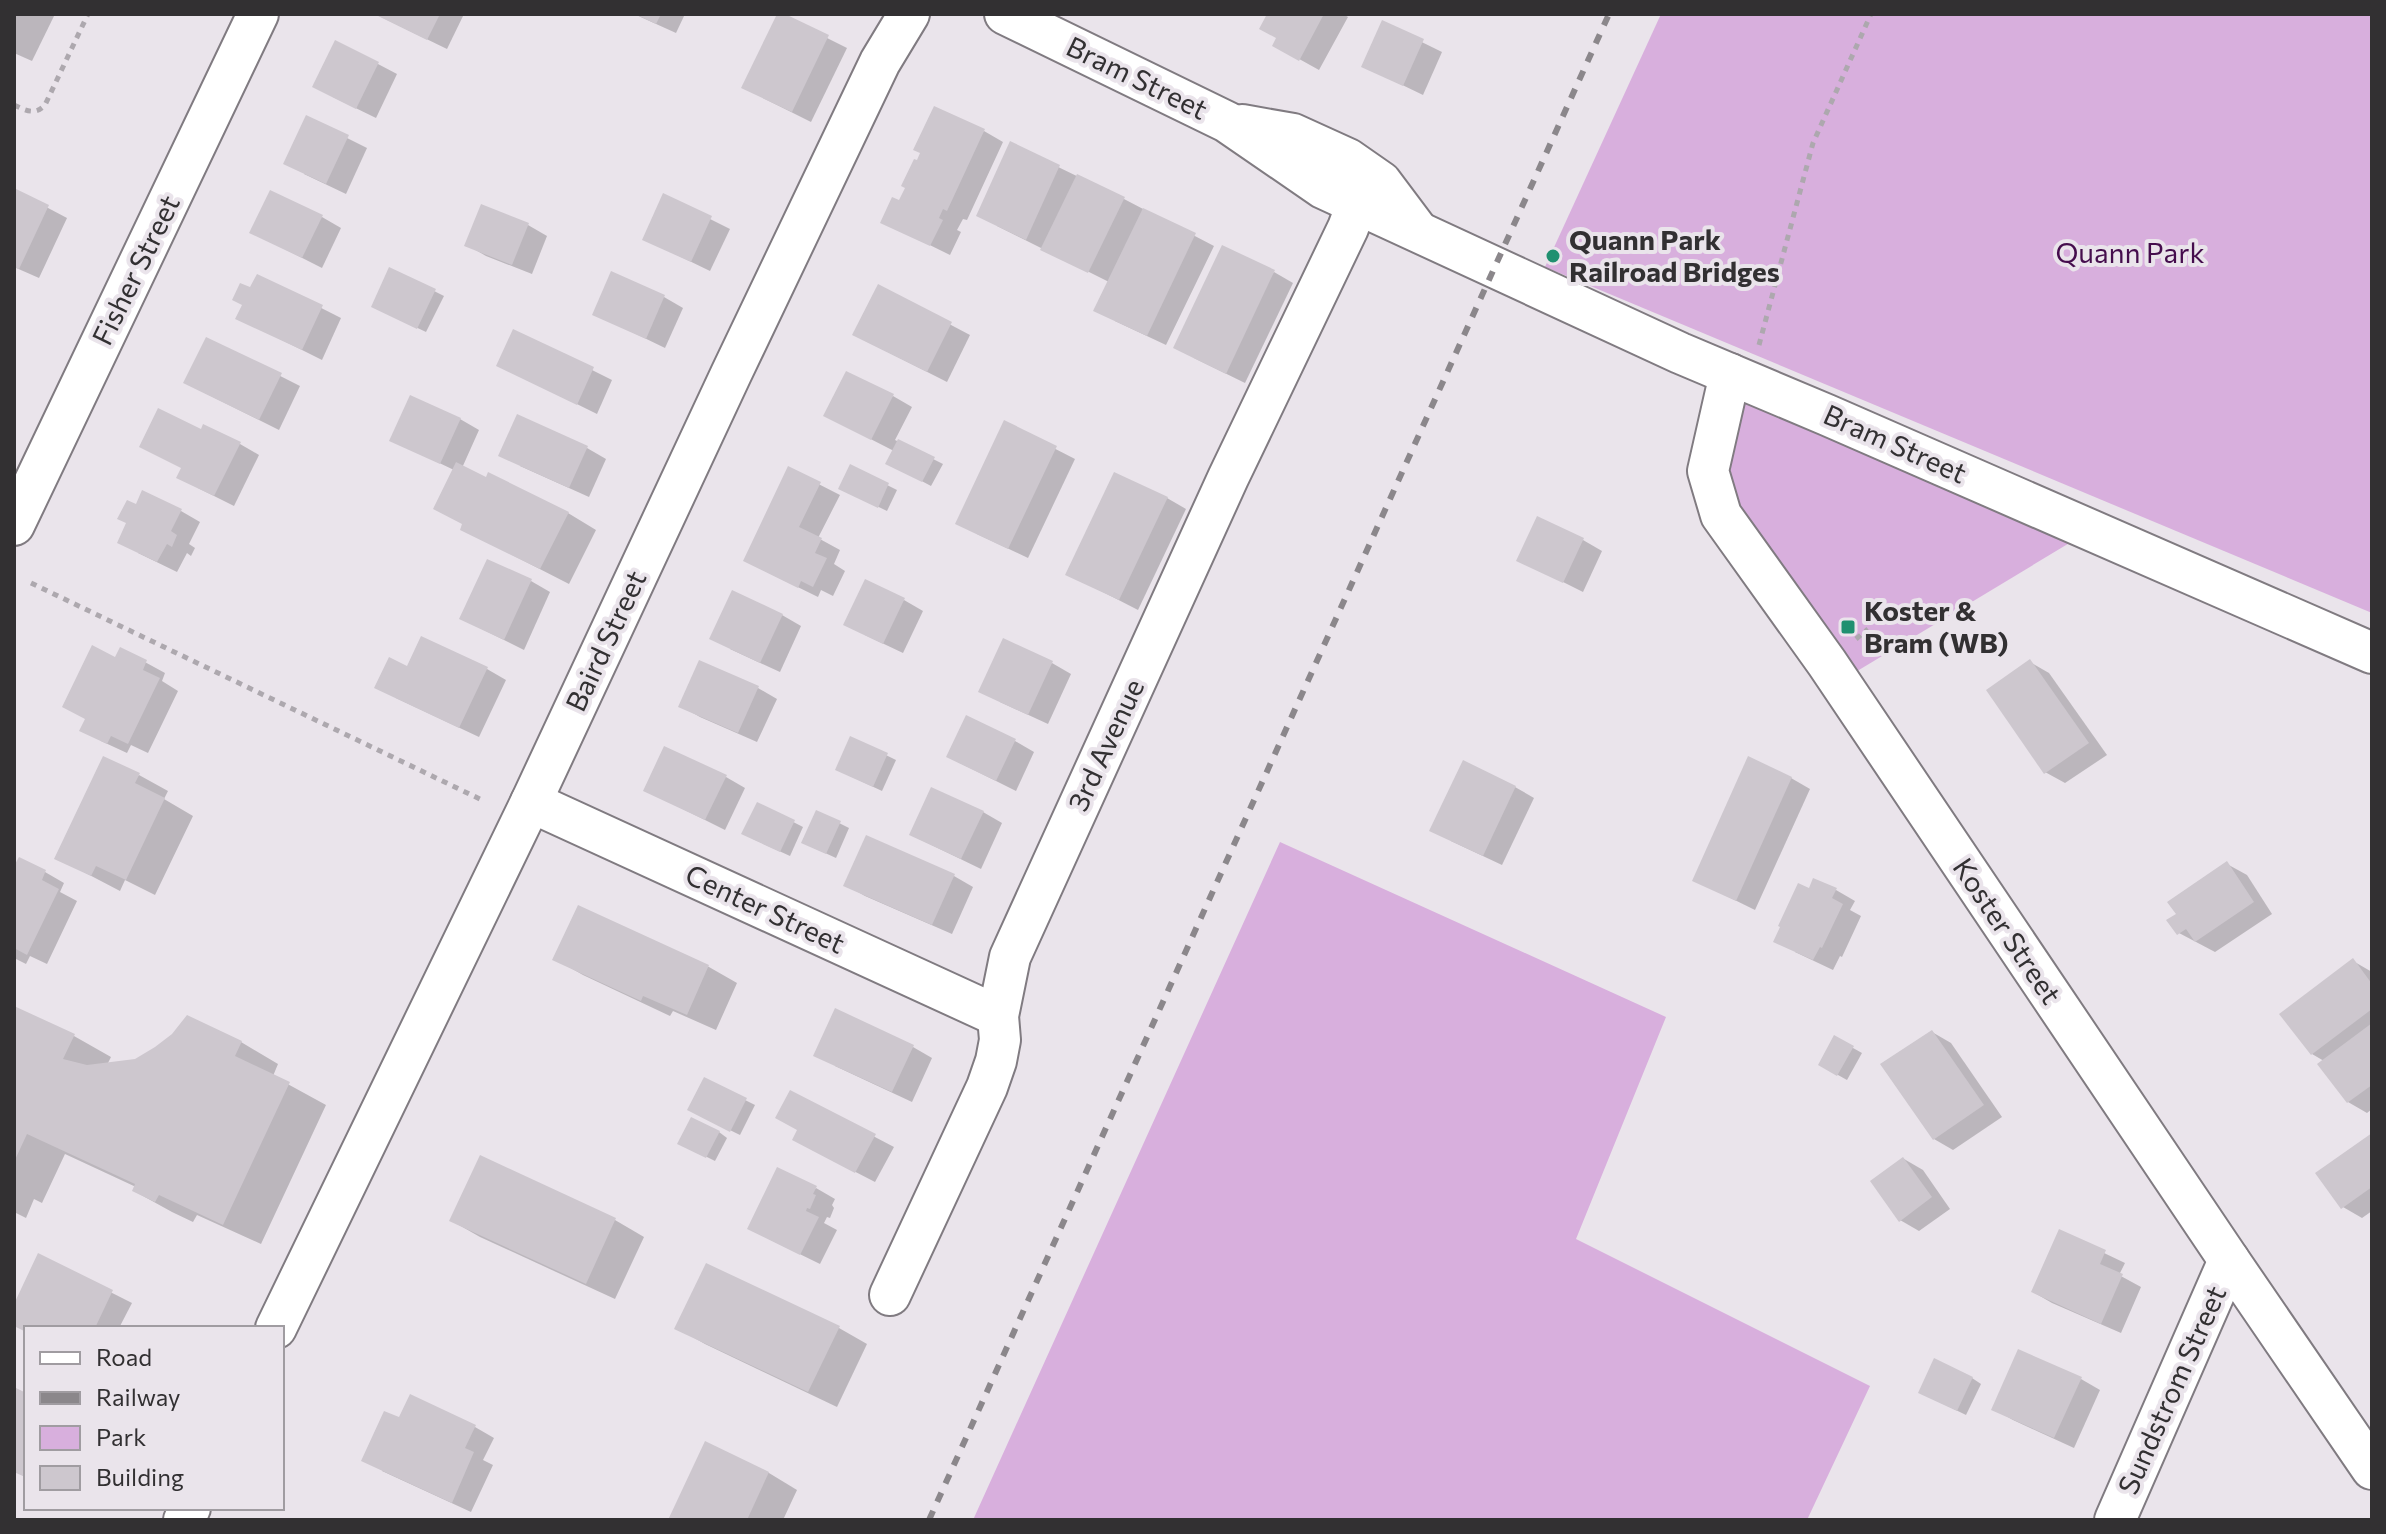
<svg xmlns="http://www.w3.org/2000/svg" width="2386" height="1534" viewBox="0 0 2386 1534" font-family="Commissioner,sans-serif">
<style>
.green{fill:#d8afdd}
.shadow{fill:#0003}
.building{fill:#cdc7ce}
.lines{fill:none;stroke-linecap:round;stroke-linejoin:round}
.minor-casing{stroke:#807b81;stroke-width:44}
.path{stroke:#ada8ae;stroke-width:5;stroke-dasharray:6 6;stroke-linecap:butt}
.minor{stroke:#fff;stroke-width:40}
.rail{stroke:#8b878b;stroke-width:6;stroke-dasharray:10 10;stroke-linecap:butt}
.poi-dot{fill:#209070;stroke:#eae4eb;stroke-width:3}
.labels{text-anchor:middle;stroke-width:8;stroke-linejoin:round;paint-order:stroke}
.street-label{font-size:28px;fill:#323032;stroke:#eae4eb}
.poi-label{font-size:28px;font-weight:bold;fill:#323032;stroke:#eae4eb;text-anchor:start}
.park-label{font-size:28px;fill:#450d4d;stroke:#eae4eb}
</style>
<rect width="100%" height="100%" fill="#eae4eb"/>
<g class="green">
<path d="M1661,14h711v599l-827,-346z"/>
<path d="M1730,374l361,156 -252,152 -118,-167z"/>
<path d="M1280,842l386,175 -90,222 294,147 -63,134h-834z"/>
</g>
<g class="shadow">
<path d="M14,14h41l-23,47 -18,-8z"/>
<path d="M375,14h89l-17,35z"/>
<path d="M634,14h51l-9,19z"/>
<path d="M779,14l68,34 -36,74 -48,-24z"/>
<path d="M1269,14h74l5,3 -29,53 -45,-25 4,-8z"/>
<path d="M1383,23l59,29 -19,43 -60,-29z"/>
<path d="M336,42l61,32 -21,44 -43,-21z"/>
<path d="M307,118l60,30 -21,46 -42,-20z"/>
<path d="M984,131l19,11 -36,78 -4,-1 -6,11 4,2 -11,23 -67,-33 17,-19 18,-40z"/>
<path d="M1011,144l113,55 90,47 -48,99 -51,-24 -6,-39 -112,-56z"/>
<path d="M14,190l53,28 -28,60 -25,-11z"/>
<path d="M664,196l66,33 -20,42 -66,-32z"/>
<path d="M482,207l46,18 19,11 -15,38 -46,-18 -19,-11z"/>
<path d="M322,217l19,11 -19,40 -71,-36z"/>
<path d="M390,269l54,27 -18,36 -44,-21z"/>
<path d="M1274,272l19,11 -48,100 -51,-25z"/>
<path d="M258,276l83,42 -19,42 -84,-42z"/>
<path d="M879,287l91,48 -23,47 -73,-37z"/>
<path d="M664,297l19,11 -18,40 -70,-34z"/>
<path d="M514,331l98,49 -15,34 -99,-49z"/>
<path d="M207,339l93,47 -21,44 -74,-37z"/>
<path d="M893,396l19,11 -17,33 48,24 -12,22 -34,-18 -3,-17 -49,-25z"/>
<path d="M460,419l19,11 -17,38 106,45 28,17 -27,54 -107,-55 2,-4 -10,-55 -63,-30z"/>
<path d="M1005,423l70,36 -47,99 -51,-24z"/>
<path d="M202,431l38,13 19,11 -25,51 -36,-18z"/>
<path d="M587,448l19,11 -17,38 -69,-31z"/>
<path d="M851,467l46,23 -10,21 -37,-18z"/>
<path d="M789,469l51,26 -22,43 22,12 -6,14 11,7 -12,25 -12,-6 -3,7 -73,-36z"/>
<path d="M1167,498l19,11 -48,101 -70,-36z"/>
<path d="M137,506l44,5 19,11 -11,22 6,4 -4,8 -4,-3 -10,19 -39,-19z"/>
<path d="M1583,540l19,11 -19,41 -64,-32z"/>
<path d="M531,581l19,11 -26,58 -62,-31z"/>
<path d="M904,600l19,11 -20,42 -38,-18z"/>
<path d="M782,615l19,11 -21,46 -50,-23z"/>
<path d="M121,649l44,24 -3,8 16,10 -30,62 -17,-8 -4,8 -26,-12 -14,-22z"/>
<path d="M2030,662l19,11 58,82 -42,28 -20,-11z"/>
<path d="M1052,663l19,11 -23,50 -48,-22z"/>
<path d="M408,669h79l19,11 -27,57 -83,-39z"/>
<path d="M758,688l19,11 -20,43 -57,-25 -19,-11z"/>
<path d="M851,738l45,22 -14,31 -36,-17z"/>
<path d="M1015,741l19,11 -18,39 -68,-34z"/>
<path d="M139,775l29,16 -4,8 29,17 -38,79 -30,-15 -5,11 -63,-33z"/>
<path d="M726,777l19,11 -20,42 -80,-40z"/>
<path d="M1791,778l19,11 -55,121 -61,-30z"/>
<path d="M1515,787l19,11 -32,67 -51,-24z"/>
<path d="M758,804l45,23 -13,29 -37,-17z"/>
<path d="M817,812l32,16 -13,30 -24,-11z"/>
<path d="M983,812l19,11 -21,46 -70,-34z"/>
<path d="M2227,864l20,11 25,39 -57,38 -36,-19z"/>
<path d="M14,869l31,3 19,11 -4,9 17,9 -30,63 -17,-8 -4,8 -12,-6z"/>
<path d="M954,876l19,11 -21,47 -87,-38 -19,-11z"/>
<path d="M1810,890h26l19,11 -5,9 11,6 -19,41 -2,-1 -7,14 -38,-18z"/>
<path d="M579,908l130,59 28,16 -21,47 -43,-19 -3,5 -87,-41 -28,-16z"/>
<path d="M2353,961l19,11v137l-5,4 -19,-11 -24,-41 -12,-7z"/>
<path d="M14,1008l60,28 37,21 -4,8 134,-23 37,22 -5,12 53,29 -65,139 -64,-29 -4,7 -21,-10 -38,-21 2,-4 -71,-33 -23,49 -8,-4 -8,19 -12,-6z"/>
<path d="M1932,1032l19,11 51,74 -49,33 -19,-11z"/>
<path d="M1835,1038l27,15 -15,27 -27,-15z"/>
<path d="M913,1047l19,11 -20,44 -77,-36z"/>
<path d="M705,1080l50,25 -15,30 -41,-20z"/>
<path d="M791,1093l103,54 -19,35 -62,-32 -14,-20z"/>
<path d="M719,1132l8,6 -12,23 -26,-13z"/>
<path d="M2372,1135v76l-10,7 -19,-11z"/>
<path d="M481,1158l134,62 29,17 -29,62 -135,-62 -28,-16z"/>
<path d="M1904,1159l19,11 27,39 -31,22 -19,-11z"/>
<path d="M816,1188l19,11 -3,6 2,3 -4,10 -3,-1 -3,6 13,7 -17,34 -51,-25z"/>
<path d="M2060,1232l65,31 -6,12 22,12 -20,46 -69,-30 -19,-11z"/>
<path d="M39,1256l93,47 -13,25 -93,2 -12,-6v-16z"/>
<path d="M677,1328h162l28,16 -30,63 -132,-63z"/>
<path d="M1972,1378l9,6 -15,31 -37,-18z"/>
<path d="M2081,1379l19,11 -26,58 -61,-28 -19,-11z"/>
<path d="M14,1389l12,6v82l-12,-6z"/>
<path d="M400,1420l75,7 19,11 -11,22 10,5 -22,47 -89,-41z"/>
<path d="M706,1444l63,29 28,17 -14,30h-112z"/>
</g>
<g class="building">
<path d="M374,14h66l-13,26z"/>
<path d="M635,14h26l-5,10z"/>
<path d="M777,14h8l44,21 -37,77 -51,-24z"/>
<path d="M1267,14h57l-25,47 -27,-15 4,-8 -17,-9z"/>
<path d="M1382,20l42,19 -21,47 -42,-19z"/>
<path d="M335,40l44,22 -23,47 -44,-22z"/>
<path d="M934,106l51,23 -38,82 -4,-2 -4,9 4,2 -13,26 -50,-23 12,-26 7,3 6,-12 -4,-2 13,-27 3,1 3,-7 -7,-3z"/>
<path d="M306,115l43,20 -23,49 -43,-20z"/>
<path d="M1010,141l50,24 -34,75 -50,-24z"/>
<path d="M1077,174l48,23 -37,76 -48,-23z"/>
<path d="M14,188l35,17 -30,64 -5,-2z"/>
<path d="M270,190l53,25 -21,43 -53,-25z"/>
<path d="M663,193l49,23 -21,46 -49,-22z"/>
<path d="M481,204l48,19 -17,42 -48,-19z"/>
<path d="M1143,208l53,25 -49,103 -54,-25z"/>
<path d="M1222,245l53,25 -49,104 -53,-26z"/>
<path d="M389,267l47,22 -19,40 -46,-22z"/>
<path d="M611,271l54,24 -19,44 -54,-24z"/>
<path d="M257,274l66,31 -21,45 -67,-31 7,-14 -10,-5 8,-17 10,4z"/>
<path d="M878,284l74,38 -25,50 -75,-37z"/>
<path d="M513,329l81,38 -17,38 -81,-39z"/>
<path d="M206,337l76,36 -23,47 -76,-37z"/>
<path d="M846,371l48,23 -23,46 -48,-24z"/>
<path d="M410,395l51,23 -21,46 -51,-23z"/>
<path d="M158,408l43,21 2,-5 38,18 -27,54 -38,-18 5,-10 -42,-21z"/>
<path d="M517,414l71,32 -19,42 -71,-32z"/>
<path d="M1004,420l53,26 -49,103 -53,-25z"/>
<path d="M898,439l37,18 -13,25 -37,-18z"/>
<path d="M456,462l30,15 2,-5 81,40 -29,57 -80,-39 2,-6 -29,-15z"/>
<path d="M850,464l39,19 -11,25 -40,-19z"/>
<path d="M788,466l33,16 -22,45 23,11 -7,15 12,5 -14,29 -12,-6 -3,7 -55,-27z"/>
<path d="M1114,472l54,25 -49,103 -54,-25z"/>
<path d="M142,490l40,19 -11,22 6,4 -5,12 -5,-3 -10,18 -40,-19 9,-20 -9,-4 10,-19 9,4z"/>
<path d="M1537,516l47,22 -21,45 -47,-22z"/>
<path d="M487,559l45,20 -28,61 -45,-21z"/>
<path d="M865,579l40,19 -22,46 -40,-19z"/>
<path d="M732,590l51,24 -23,49 -51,-24z"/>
<path d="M421,636l67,31 -29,61 -85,-40 15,-31 18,9z"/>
<path d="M1003,638l50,23 -25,54 -50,-23z"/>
<path d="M92,645l23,12 5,-10 27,13 -4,10 17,8 -32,66 -17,-8 -4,8 -28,-13 6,-12 -23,-12z"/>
<path d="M2030,659l59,84 -45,31 -58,-84z"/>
<path d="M699,660l60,26 -21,47 -60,-26z"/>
<path d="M966,715l50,24 -20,42 -50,-24z"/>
<path d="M850,736l38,17 -15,34 -38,-17z"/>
<path d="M664,746l63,29 -22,45 -62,-29z"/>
<path d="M103,756l37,17 -5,10 30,15 -39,82 -30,-14 -5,10 -37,-17z"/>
<path d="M1748,756l44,21 -56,124 -44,-20z"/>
<path d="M1463,760l53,26 -33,70 -54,-25z"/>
<path d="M931,787l53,24 -23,48 -52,-24z"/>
<path d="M757,802l38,18 -15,32 -39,-18z"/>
<path d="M816,810l25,11 -15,33 -25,-11z"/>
<path d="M866,835l89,39 -23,51 -89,-39z"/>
<path d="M19,857l27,13 -4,10 17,9 -32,66 -13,-7v-82z"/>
<path d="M2227,861l27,41 -59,40 -9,-13 -9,6 -11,-15 10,-6 -9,-12z"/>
<path d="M1813,878l24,10 -5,10 11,6 -21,44 -2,-1 -7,13 -40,-18 7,-15 -2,-1 20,-43 11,5z"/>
<path d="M578,905l131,60 -22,50 -44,-19 -2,5 -89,-41z"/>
<path d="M2353,958l19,26v25l-61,46 -32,-41z"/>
<path d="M14,1006l61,28 -12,25 24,6 48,-6 20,-12 17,-13 15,-19 55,26 -7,15 55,26 -67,143 -64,-30 -4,7 -23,-11 3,-7 -108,-50 -13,28z"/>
<path d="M835,1008l79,37 -22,47 -79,-36z"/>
<path d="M2372,1023v62l-25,18 -30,-39z"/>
<path d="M1932,1030l52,75 -51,35 -53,-76z"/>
<path d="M1834,1035l20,11 -17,30 -19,-11z"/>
<path d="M704,1077l43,21 -17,34 -43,-22z"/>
<path d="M790,1090l86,44 -21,39 -63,-33 5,-10 -22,-12z"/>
<path d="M691,1117l29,14 -14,27 -29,-14z"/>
<path d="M2372,1133v54l-31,22 -26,-36z"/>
<path d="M480,1155l136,63 -30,66 -137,-63z"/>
<path d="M1903,1157l29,40 -33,25 -29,-41z"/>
<path d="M777,1167l40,19 -4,8 3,1 -6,14 -3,-1 -1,3 13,6 -19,38 -53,-26z"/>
<path d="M2059,1229l47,21 -6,14 23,10 -22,50 -70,-32z"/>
<path d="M38,1253l75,37 -18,38h-69v4l-12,-6v-22z"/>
<path d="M706,1263l134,63 -32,66 -134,-63z"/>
<path d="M2018,1349l64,28 -28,61 -63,-28z"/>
<path d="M1934,1358l39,19 -16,34 -39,-18z"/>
<path d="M14,1387l12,6 -1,84 -11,-5z"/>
<path d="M410,1394l66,31 -11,23 9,4 -22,51 -91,-42 23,-50 15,6z"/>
<path d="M705,1441l64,31 -22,48h-79z"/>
</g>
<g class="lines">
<defs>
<g id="minor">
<path d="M1005,14l222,108 96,66 357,165 147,62 545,238"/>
<path d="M1242,125l51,9 55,25 33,23 36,48"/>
<path d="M1730,374l-22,97 13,44 106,148 402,597 143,209"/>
<path d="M14,525l244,-511"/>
<path d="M531,802l467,214"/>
<path d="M890,1295l97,-208 9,-26 4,-21 -2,-24 12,-59 218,-479 120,-250 9,-24"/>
<path d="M276,1328l255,-526 200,-428 149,-312 29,-48"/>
<path d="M184,1520l6,-12"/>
<path d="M2115,1520l114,-260"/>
</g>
</defs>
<use href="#minor" class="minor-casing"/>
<g class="path">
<path d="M14,105c11,5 21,11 31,0l43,-91"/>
<path d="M1759,345l54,-202 58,-129"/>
<path d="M31,583l453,218"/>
<path d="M1856,639l12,-10"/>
</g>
<use href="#minor" class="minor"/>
<path class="rail" d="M929,1520l680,-1506"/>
</g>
<g class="poi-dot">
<circle cx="1553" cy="256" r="8"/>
<rect x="1840" y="619" width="16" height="16" rx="4"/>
</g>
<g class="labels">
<g class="street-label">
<text transform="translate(1137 78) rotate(26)" y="10">Bram Street</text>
<text transform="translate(136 270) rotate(-64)" y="10">Fisher Street</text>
<text transform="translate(1895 444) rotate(24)" y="10">Bram Street</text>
<text transform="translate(606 641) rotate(-65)" y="10">Baird Street</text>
<text transform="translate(1106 745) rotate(-65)" y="10">3rd Avenue</text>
<text transform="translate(765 909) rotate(25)" y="10">Center Street</text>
<text transform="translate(2007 931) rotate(56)" y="10">Koster Street</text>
<text transform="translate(2172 1390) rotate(-66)" y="10">Sundstrom Street</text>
</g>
<g class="poi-label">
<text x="1569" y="250">Quann Park<tspan x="1569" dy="32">Railroad Bridges</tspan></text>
<text x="1864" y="621">Koster &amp;<tspan x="1864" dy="32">Bram (WB)</tspan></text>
</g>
<g class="park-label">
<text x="2130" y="263">Quann Park</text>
</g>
</g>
<rect width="2386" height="1534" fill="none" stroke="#323032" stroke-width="32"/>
<rect x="24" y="1326" width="260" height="184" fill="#eae4eb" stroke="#a09ca1" stroke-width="2"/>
<rect x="40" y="1352" width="40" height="12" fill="#ffffff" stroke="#a09ca1" stroke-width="2"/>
<text x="96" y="1366" font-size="24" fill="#323032">Road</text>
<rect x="40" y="1392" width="40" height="12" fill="#8b878b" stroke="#a09ca1" stroke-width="2"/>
<text x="96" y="1406" font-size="24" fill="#323032">Railway</text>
<rect x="40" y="1426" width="40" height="24" fill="#d8afdd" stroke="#a09ca1" stroke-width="2"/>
<text x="96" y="1446" font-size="24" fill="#323032">Park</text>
<rect x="40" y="1466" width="40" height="24" fill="#cdc7ce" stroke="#a09ca1" stroke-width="2"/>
<text x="96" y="1486" font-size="24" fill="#323032">Building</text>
</svg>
